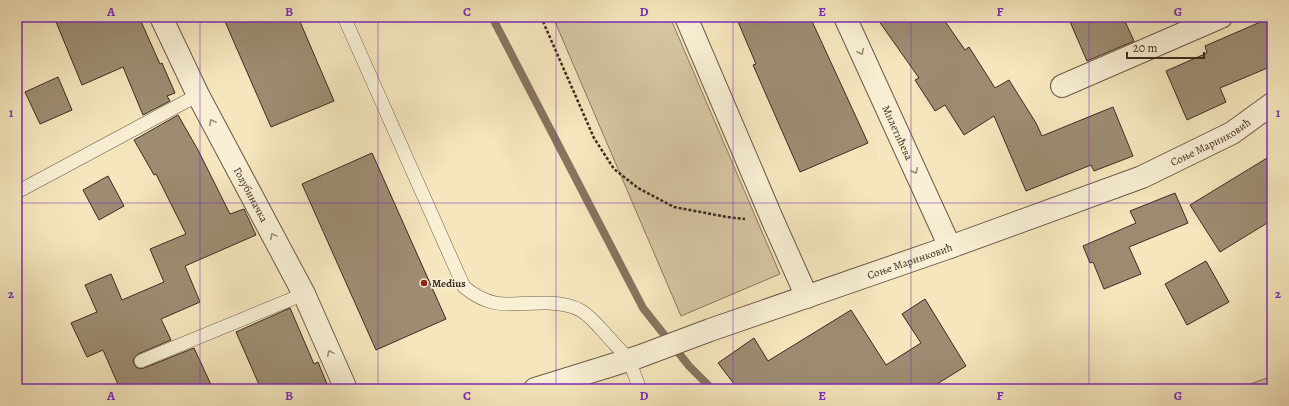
<svg xmlns="http://www.w3.org/2000/svg" width="1289" height="406" viewBox="0 0 1289 406" font-family="Alegreya,serif">
<style>
.green{fill:#d6c6a2;stroke:#8a7862}
.lines{fill:none;stroke-linecap:round;stroke-linejoin:round}
.stream{stroke:#87745f;stroke-width:8}
.building{fill:#9d8c72;stroke:#3e2a21}
.service-casing{stroke:#6c5948;stroke-width:14}
.minor-casing{stroke:#6c5948;stroke-width:24}
.tertiary-casing{stroke:#6c5948;stroke-width:24}
.path{stroke:#3e2a21;stroke-width:2.5;stroke-dasharray:3 2;stroke-linecap:butt}
.service{stroke:#f8efd4;stroke-width:13}
.minor{stroke:#f8efd4;stroke-width:22}
.tertiary{stroke:#f8efd4;stroke-width:22}
.oneway{stroke:#9b8c7a}
.grid{fill:none;stroke:#7b2cbf;stroke-width:1;stroke-opacity:0.55}
.poi-dot{fill:#8f2418;stroke:#f8efd4;stroke-width:1.5}
.labels{text-anchor:middle;stroke-width:3.5;stroke-linejoin:round;paint-order:stroke}
.street-label{font-size:11px;fill:#3e2a21;stroke:#f8efd4}
.poi-label{font-size:11px;font-weight:bold;fill:#3e2a21;stroke:#f8efd4;text-anchor:start}
.neatline{fill:none;stroke:#7b2cbf;stroke-width:1.5}
.grid-label{font-size:13px;text-anchor:middle;font-weight:bold;fill:#7b2cbf}
</style>
<rect width="100%" height="100%" fill="#f5e6bd"/>
<filter id="stains"><feTurbulence type="fractalNoise" baseFrequency=".005" numOctaves="4"/><feColorMatrix values="0 0 0 0 .2 0 0 0 0 .09 0 0 0 0 .02 0 0 0 .5 -.17"/></filter>
<radialGradient id="worn" r=".72"><stop offset=".6" stop-color="#630" stop-opacity="0"/><stop offset="1" stop-color="#630" stop-opacity=".3"/></radialGradient>
<g class="green">
<path d="M553,17h117l110,257 -99,42z"/>
<path d="M1267,378l4,11h-35z"/>
</g>
<g class="lines">
<path class="stream" d="M492,17l151,291 46,58 23,23"/>
</g>
<g class="building">
<path d="M54,17h85l21,47 2,-1 13,30 -8,3 3,5 -27,14 -20,-48 -41,18z"/>
<path d="M223,17h75l36,84 -63,26z"/>
<path d="M736,17h74l58,126 -68,29 -47,-107 3,-1z"/>
<path d="M876,17h66l23,33 4,-3 26,41 14,-8 27,43 6,13 71,-29 20,49 -39,15 -3,-6 -65,26 -32,-75 -30,19 -19,-30 -10,6 -20,-31 4,-2z"/>
<path d="M1068,17h55l11,24 -47,20z"/>
<path d="M1272,17v49l-52,22 6,14 -39,18 -21,-49 41,-18 -2,-7z"/>
<path d="M58,77l14,33 -32,14 -15,-32z"/>
<path d="M178,115l20,35 32,64 14,-5 12,26 -71,31 15,36 -39,17 10,21 -33,14 -5,6 1,4 2,3 4,2 4,-1 50,-20 19,41h-93l-17,-39 -16,7 -16,-34 26,-11 -12,-27 26,-11 11,26 42,-18 -14,-33 36,-15 -30,-60 -2,1 -20,-35z"/>
<path d="M372,153l74,166 -70,31 -74,-166z"/>
<path d="M1272,155v65l-52,32 -30,-47z"/>
<path d="M108,176l16,30 -25,14 -16,-30z"/>
<path d="M1175,193l13,30 -59,24 12,27 -37,15 -11,-27 -3,1 -7,-17 53,-23 -6,-12z"/>
<path d="M1206,261l23,41 -42,23 -22,-41z"/>
<path d="M925,299l41,67 -37,23h-191l-20,-26 36,-25 14,23 83,-51 35,55 35,-22 -19,-29z"/>
<path d="M290,308l24,56 4,-2 11,27h-68l-25,-57z"/>
</g>
<g class="lines">
<defs>
<g id="service">
<path d="M344,17l120,270c31,25 48,15 84,16 35,1 41,13 63,37 5,6 13,13 18,21 4,8 7,19 11,28"/>
<path d="M17,192l181,-97"/>
<path d="M141,361l163,-67"/>
</g>
<g id="minor">
<path id="s1" d="M161,17l37,78 106,199 42,95"/>
<path d="M686,17l87,204 34,76"/>
<path id="s2" d="M845,17l105,230"/>
<path d="M1062,86l159,-69"/>
</g>
<g id="tertiary">
<path id="s3" d="M535,389l103,-32 72,-27 240,-83 192,-70 90,-44 40,-29"/>
</g>
</defs>
<use href="#service" class="service-casing"/>
<use href="#minor" class="minor-casing"/>
<use href="#tertiary" class="tertiary-casing"/>
<path class="path" d="M541,17l53,121 20,31 24,19 36,19 53,10 18,2"/>
<use href="#service" class="service"/>
<use href="#minor" class="minor"/>
<use href="#tertiary" class="tertiary"/>
</g>
<defs><path id="oneway-chevron" d="M-2-3.5L2.5 0L-2 3.5" fill="none" stroke-width="1.6" stroke-linecap="round" stroke-linejoin="round"/></defs>
<g class="oneway">
<use href="#oneway-chevron" transform="translate(861 52) rotate(65)"/>
<use href="#oneway-chevron" transform="translate(212 122) rotate(-118)"/>
<use href="#oneway-chevron" transform="translate(915 171) rotate(65)"/>
<use href="#oneway-chevron" transform="translate(273 236) rotate(-118)"/>
<use href="#oneway-chevron" transform="translate(330 353) rotate(-114)"/>
</g>
<path class="grid" d="M200,17v372M378,17v372M556,17v372M733,17v372M911,17v372M1089,17v372M17,203h1255"/>
<circle class="poi-dot" cx="424" cy="283" r="4"/>
<g class="labels">
<g class="street-label">
<text dy="4" stroke="none"><textPath href="#s2" startOffset="127">Милетићева</textPath></text>
<text dy="4" stroke="none"><textPath href="#s3" startOffset="720">Соње Маринковић</textPath></text>
<text dy="4" stroke="none"><textPath href="#s1" startOffset="199">Голубиначка</textPath></text>
<text dy="4" stroke="none"><textPath href="#s3" startOffset="396">Соње Маринковић</textPath></text>
</g>
<g class="poi-label">
<text x="432" y="287">Medius</text>
</g>
</g>
<rect width="1289" height="406" fill="none" stroke="#f5e6bd" stroke-width="44"/>
<path d="M1127 52v6h77v-6" fill="none" stroke="#3e2a21" stroke-width="2"/>
<text x="1133" y="52" font-size="12" fill="#3e2a21" stroke="#f8efd4" stroke-width="3" paint-order="stroke">20 m</text>
<rect x="22" y="22" width="1245" height="362" class="neatline"/>
<g class="grid-label">
<text x="111" y="16">A</text>
<text x="289" y="16">B</text>
<text x="467" y="16">C</text>
<text x="644" y="16">D</text>
<text x="822" y="16">E</text>
<text x="1000" y="16">F</text>
<text x="1178" y="16">G</text>
<text x="11" y="117">1</text>
<text x="1278" y="117">1</text>
<text x="11" y="298">2</text>
<text x="1278" y="298">2</text>
<text x="111" y="400">A</text>
<text x="289" y="400">B</text>
<text x="467" y="400">C</text>
<text x="644" y="400">D</text>
<text x="822" y="400">E</text>
<text x="1000" y="400">F</text>
<text x="1178" y="400">G</text>
</g>
<rect width="100%" height="100%" filter="url(#stains)"/>
<rect width="100%" height="100%" fill="url(#worn)"/>
</svg>
